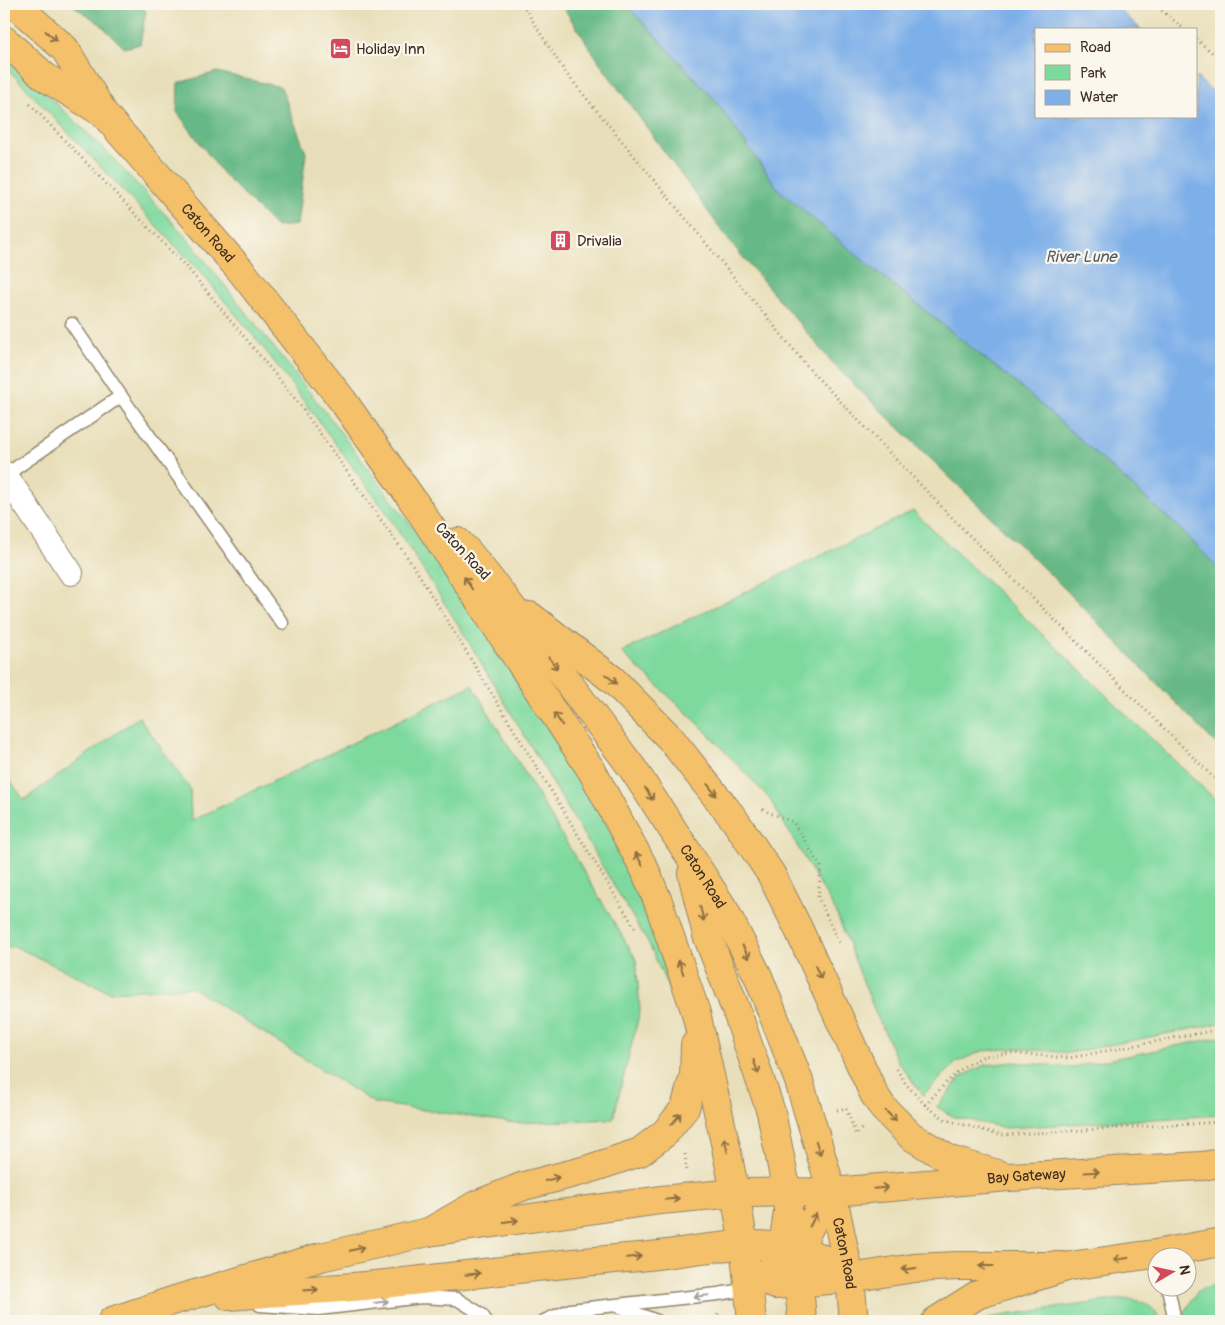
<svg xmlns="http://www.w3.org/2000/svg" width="1225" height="1325" viewBox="0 0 1225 1325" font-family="Pangolin,sans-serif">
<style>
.green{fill:#7ed99f;stroke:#5c825e}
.forest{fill:#66b986;stroke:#507252}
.water{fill:#7dafe9;stroke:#5c6c84}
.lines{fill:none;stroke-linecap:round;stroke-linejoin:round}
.service-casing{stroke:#92846c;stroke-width:15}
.minor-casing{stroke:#92846c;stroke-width:26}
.primary-casing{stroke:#92846c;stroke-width:30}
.trunk-casing{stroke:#92846c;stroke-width:30}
.path{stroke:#92846c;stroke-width:3;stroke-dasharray:1 4;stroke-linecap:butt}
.service{stroke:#fff;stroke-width:12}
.minor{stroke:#fff;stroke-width:24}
.primary{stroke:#f4c16a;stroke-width:28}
.trunk{stroke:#f4c16a;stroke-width:28}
.oneway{stroke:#8e6e40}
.oneway2{stroke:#a79f9a}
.labels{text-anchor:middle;stroke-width:4.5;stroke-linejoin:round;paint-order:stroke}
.poi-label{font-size:15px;fill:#3b2a1e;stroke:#fbf7ec;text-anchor:start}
.street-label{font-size:15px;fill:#3b2a1e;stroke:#fbf7ec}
.water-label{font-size:16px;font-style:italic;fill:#525965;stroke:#fbf7ec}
</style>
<rect width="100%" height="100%" fill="#fbf7ec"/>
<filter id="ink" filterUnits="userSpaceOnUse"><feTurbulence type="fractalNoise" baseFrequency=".02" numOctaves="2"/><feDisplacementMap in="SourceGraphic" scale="10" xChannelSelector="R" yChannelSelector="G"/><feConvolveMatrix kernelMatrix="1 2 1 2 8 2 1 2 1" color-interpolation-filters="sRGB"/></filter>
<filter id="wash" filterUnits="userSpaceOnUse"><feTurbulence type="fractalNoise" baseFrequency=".0096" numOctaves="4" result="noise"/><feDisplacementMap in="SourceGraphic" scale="20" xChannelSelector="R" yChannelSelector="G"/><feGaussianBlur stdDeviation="1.12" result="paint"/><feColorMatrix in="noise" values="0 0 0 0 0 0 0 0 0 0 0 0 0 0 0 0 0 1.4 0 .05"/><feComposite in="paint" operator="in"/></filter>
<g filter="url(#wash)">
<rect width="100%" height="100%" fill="#e8dfba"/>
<g class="green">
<path d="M4,53l103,99 80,86 139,175 96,127 89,122 65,101 49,99 28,70 30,90 -33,-76 -191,-320 -71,-111 -70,-95 -52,-69 -63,-76 -199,-210z"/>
<path d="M913,511l308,294v218l-152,30 -54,-5 -33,3 -25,11 -34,33 -25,-33 -24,-53 -38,-97 -67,-114 -71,-75 -77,-71z"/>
<path d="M472,685l164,274 4,52 -27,108 -98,4 -141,-20 -183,-116 -81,5 -96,-46 -10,2v-176l20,28 115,-83 51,72 1,32z"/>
<path d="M1221,1037v78l-215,13 -52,-11 -17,-10 24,-30 24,-12 29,-3 58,5z"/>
<path d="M1221,1284v37h-36v-9l11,-19 9,-6z"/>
<path d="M1120,1299c22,1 30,3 42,22h-179l10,-4z"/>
</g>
<g class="forest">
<path d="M71,4h68l7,7 -6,33 -16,4 -25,-25z"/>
<path d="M561,4h65l89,96 64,90 87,73 162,130 152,136 41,42v178l-156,-160 -229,-222 -105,-124 -127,-174z"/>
<path d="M217,72l64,15 25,66 -9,72 -21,2 -53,-53 -46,-62 1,-29z"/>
</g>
<path class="water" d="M626,4h487l28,25h-105v87h160v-39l25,21v473l-41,-42 -152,-136 -162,-130 -87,-73 -64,-90z"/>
</g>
<g filter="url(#ink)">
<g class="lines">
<defs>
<g id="service">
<path d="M121,396l161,227"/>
<path d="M4,476l117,-80 -49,-72"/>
<path d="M1168,1288l7,33"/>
<path d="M260,1305l58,4 104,-12 35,2 24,15 5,7"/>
<path d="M617,1306l40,15"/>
<path d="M544,1321l26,-11 148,-16 31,-5"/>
</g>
<path id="minor" d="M4,473l67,100"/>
<g id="primary">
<path id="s1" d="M15,4l50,45 39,65 138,158 101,129 71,101 178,269 53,99 14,34 37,109 30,134 9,46 9,52 8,76"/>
<path d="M4,40l41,37 55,34"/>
<path id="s2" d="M458,542l10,10 35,44 130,173 53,81 39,61 33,65 41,105 33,111 18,86 4,43"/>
<path d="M530,616l83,64 57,58 64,81 37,55 27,54 76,166 9,14 28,28 39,24 57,17"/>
<path d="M692,873l15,62 31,80 33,97 16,80 1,19 -5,36 -6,14 -11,15 -17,13"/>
<path d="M429,1232l47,-27 48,-19 62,-16 54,-18 25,-19 20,-25 9,-33 1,-30"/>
<path d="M775,1285l75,-7 64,-10 44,-2h103"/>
</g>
<g id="trunk">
<path d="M229,1296c45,-4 91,-6 136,-10 92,-9 183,-22 274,-29 48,-4 95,-17 143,-10 29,3 46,13 68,31"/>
<path id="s3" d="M112,1321l63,-21 146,-43 107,-25 233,-32 74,-7 97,-1 177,-15 193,-11 19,-3"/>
<path d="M802,1321c-1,-18 -4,-37 -4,-55 -1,-25 20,-55 34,-74"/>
<path d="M936,1321l41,-26 93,-29 91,-13 60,-11"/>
</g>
</defs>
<use href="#service" class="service-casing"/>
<use href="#minor" class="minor-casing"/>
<use href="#primary" class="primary-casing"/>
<use href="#trunk" class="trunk-casing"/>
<g class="path">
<path d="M522,4l43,68 247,300 152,158 257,255"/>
<path d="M1154,4l30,25"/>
<path d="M1196,39l25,21"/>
<path d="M30,104l160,167 107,130 118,167 220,360"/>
<path d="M763,809l2,2 28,11 28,45 -3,30 21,46"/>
<path d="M897,1069l8,14 20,22 21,15 56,15 219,-13"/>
<path d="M925,1105l21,-22 17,-16 21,-11 27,-3 58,5 152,-29"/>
<path d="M837,1110l9,-2 10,27 7,-8"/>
<path d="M685,1154l2,17"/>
<path d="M718,1314v7"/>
</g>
<use href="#service" class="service"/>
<use href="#minor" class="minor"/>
<use href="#primary" class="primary"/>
<use href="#trunk" class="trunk"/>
</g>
<defs><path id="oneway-shaft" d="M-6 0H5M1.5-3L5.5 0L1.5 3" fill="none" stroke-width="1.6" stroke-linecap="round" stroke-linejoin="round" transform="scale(1.25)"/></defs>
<g class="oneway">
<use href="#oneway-shaft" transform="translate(51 36) rotate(42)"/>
<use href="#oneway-shaft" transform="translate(468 583) rotate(-123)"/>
<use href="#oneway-shaft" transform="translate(553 663) rotate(53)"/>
<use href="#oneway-shaft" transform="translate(611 679) rotate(40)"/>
<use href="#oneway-shaft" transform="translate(558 719) rotate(-123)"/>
<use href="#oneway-shaft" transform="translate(712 790) rotate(52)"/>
<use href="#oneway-shaft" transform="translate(649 794) rotate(57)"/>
<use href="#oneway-shaft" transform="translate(639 859) rotate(-118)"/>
<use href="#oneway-shaft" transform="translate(702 914) rotate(76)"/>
<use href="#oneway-shaft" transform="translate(746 952) rotate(63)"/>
<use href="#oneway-shaft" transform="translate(681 967) rotate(-109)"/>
<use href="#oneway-shaft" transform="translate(818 972) rotate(65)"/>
<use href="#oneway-shaft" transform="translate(756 1067) rotate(71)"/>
<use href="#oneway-shaft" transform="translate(891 1116) rotate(45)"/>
<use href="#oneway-shaft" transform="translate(676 1119) rotate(-51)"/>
<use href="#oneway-shaft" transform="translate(726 1145) rotate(-102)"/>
<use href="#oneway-shaft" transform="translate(818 1148) rotate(73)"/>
<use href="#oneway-shaft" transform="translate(1092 1172) rotate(-3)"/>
<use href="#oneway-shaft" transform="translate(552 1179) rotate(-15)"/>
<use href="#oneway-shaft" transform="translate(881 1188) rotate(-5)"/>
<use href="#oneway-shaft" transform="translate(672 1199) rotate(-6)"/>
<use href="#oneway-shaft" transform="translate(813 1220) rotate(-63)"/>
<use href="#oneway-shaft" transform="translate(511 1221) rotate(-8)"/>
<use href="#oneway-shaft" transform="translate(357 1249) rotate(-13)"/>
<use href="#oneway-shaft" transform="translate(634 1257) rotate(-5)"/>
<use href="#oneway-shaft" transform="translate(1121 1259) rotate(172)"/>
<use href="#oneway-shaft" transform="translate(986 1266) rotate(-180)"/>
<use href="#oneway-shaft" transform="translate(909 1269) rotate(173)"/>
<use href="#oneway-shaft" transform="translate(473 1274) rotate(-6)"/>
<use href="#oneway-shaft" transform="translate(311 1290) rotate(-4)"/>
</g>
<g class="oneway2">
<use href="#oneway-shaft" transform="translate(701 1296) rotate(174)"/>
<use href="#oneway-shaft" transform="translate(381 1302) rotate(-7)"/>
</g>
</g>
<defs>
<symbol id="hotel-square" viewBox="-11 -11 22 22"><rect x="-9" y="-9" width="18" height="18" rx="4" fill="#d1495b" stroke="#fbf7ec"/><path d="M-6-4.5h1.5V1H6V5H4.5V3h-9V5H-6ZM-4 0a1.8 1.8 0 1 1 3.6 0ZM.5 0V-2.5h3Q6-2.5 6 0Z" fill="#fff"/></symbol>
<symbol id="building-square" viewBox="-11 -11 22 22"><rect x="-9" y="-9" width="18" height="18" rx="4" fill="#d1495b" stroke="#fbf7ec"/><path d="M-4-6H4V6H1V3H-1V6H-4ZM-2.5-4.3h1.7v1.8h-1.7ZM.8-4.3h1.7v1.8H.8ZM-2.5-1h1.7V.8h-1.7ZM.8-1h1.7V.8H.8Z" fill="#fff"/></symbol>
</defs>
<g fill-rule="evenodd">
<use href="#hotel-square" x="328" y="36" width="25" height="25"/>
<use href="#building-square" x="548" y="228" width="25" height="25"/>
</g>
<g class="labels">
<g class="poi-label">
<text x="356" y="54">Holiday Inn</text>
<text x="577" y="246">Drivalia</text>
</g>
<g class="street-label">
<text dy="5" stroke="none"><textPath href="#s1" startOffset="301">Caton Road</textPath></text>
<text transform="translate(463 551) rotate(47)" y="5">Caton Road</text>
<text dy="5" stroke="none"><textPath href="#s2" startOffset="415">Caton Road</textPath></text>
<text dy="5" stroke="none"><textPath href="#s3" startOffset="930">Bay Gateway</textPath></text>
<text dy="5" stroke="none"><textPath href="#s2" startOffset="820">Caton Road</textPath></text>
</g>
<g class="water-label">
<text x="1081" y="262">River Lune</text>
</g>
</g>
<rect width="1225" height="1325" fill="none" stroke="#fbf7ec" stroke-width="20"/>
<rect x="1035" y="28" width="162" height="90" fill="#fbf7ec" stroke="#aea59a"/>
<rect x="1045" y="44" width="25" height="8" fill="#f4c16a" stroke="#aea59a"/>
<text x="1080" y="52" font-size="15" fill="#3b2a1e">Road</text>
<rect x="1045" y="65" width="25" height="15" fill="#7ed99f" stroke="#aea59a"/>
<text x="1080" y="78" font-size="15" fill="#3b2a1e">Park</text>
<rect x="1045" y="90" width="25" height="15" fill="#7dafe9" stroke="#aea59a"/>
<text x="1080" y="102" font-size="15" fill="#3b2a1e">Water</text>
<g transform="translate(1172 1272) rotate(81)"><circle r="24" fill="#fbf7ec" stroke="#aea59a"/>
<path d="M0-4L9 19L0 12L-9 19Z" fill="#d1495b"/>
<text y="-8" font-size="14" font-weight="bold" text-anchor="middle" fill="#3b2a1e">N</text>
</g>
</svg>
